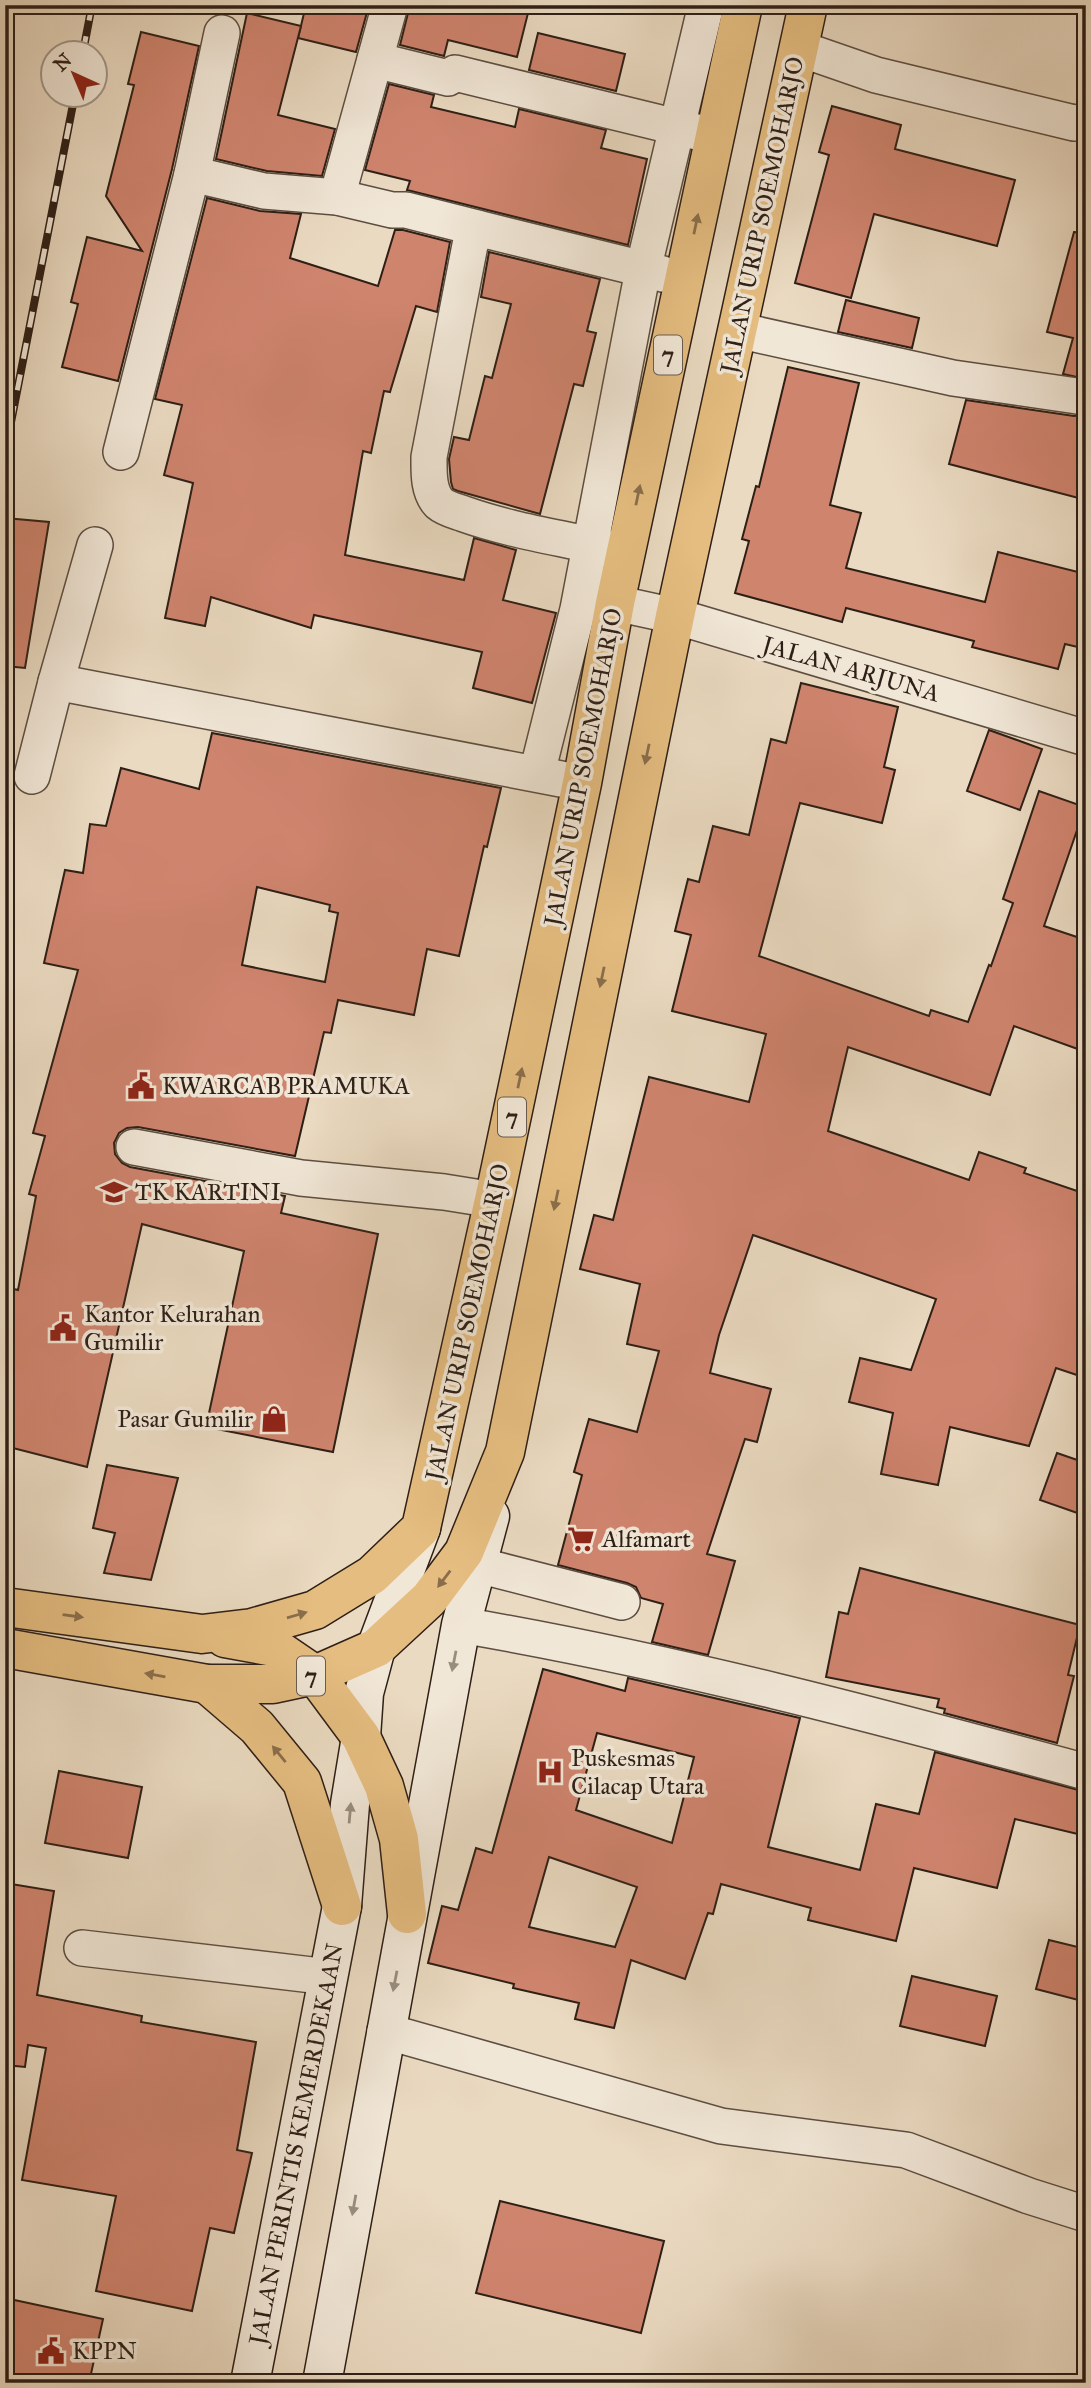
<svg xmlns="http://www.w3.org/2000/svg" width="1091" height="2388" viewBox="0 0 1091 2388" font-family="'IM FELL Great Primer',serif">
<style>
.building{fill:#cf846e;stroke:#2e1f16;stroke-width:2;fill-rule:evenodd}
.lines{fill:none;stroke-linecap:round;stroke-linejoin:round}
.street-casing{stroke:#5d4e41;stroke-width:38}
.secondary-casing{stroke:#2e1f16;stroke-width:41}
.highway-casing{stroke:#2e1f16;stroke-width:41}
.street{stroke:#f1e7d7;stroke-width:35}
.secondary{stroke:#f1e7d7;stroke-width:38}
.highway{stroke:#e5bd80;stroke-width:38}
.rail-casing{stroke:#2e1f16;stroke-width:8}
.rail{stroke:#f1e7d7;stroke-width:5;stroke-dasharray:16;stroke-linecap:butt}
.oneway{fill:#8a6e4b}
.oneway2{fill:#998d80}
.labels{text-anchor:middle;stroke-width:7;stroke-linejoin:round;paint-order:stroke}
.shield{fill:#f1e7d7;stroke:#685b50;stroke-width:2}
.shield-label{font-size:23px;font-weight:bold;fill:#2e1f16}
.street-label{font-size:24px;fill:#2e1f16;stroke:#f1e7d7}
.poi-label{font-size:24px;fill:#2e1f16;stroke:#f1e7d7;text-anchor:start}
</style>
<rect width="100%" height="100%" fill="#eadac1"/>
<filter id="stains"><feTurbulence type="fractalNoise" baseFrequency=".00286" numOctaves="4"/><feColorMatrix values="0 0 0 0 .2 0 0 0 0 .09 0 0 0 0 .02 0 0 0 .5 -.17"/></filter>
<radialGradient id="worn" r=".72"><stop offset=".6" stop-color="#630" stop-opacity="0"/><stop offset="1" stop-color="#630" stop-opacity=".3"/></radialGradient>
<g class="building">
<path d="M306,5h63l-13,47 -58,-14z"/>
<path d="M410,5h120l-13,52 -69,-17 -4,16 -44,-11z"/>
<path d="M247,13l54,13 -23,89 57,14 -13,47 -55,-5 -51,-12z"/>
<path d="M141,32l58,14 -27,123 -54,212 -56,-14 16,-63 -7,-2 16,-65 55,14 -36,-55 28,-111 -6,-1z"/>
<path d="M538,33l87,21 -9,37 -87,-21z"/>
<path d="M389,84l45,11 -3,12 84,20 4,-18 87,21 -5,18 46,11 -19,86 -221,-55 3,-9 -45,-11z"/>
<path d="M832,106l69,19 -6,24 120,31 -18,66 -123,-32 -23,84 -56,-15 34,-128 -10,-3z"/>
<path d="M207,198l53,13 41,3 -11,44 88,28 17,-56h8l47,12 -13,70 -21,-6 -26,86 -6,-1 -13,62 -8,-2 -18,104 119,25 10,-42 42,12 -13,50 53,13 -24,90 -59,-15 9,-36 -168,-37 -3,13 -100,-31 -6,29 -40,-8 28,-135 -29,-8 18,-70 -27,-6z"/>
<path d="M1074,232l12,1v146l-23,-5 10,-36 -26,-6z"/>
<path d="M489,252l111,27 -13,52 9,2 -13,53 -9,-2 -34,130 -82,-23 -5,-2 -2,-7 -2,-23 5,-22 15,3 16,-64 7,2 19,-74 -30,-7z"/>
<path d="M846,300l73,18 -7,30 -74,-16z"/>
<path d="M788,367l71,16 -29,122 31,8 -15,55 139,34 13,-50 88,22v75l-21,-5 -7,25 -86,-22 2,-6 -128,-33 -4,14 -107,-29 14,-52 -7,-2 14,-53 3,1z"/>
<path d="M966,400l108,16 12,-2v86l-137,-36z"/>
<path d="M5,518l44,4 -24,146 -20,-2z"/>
<path d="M801,683l97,24 -14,60 11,3 -13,53 -82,-20 -41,153 170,60 2,-6 37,12 21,-57 2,1 22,-63 -10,-4 36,-108 46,16 -41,119 42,14v112l-72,-26 -24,69 -142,-48 -20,84 141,49 10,-28 47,16 -2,5 62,21v184l-30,-10 -27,78 -79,-19 -12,58 -57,-11 12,-61 -44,-11 11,-44 51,12 25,-71 -183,-64 -34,100 -9,38 61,16 -14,53 -12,-3 -38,115 28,7 -27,94 -56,-13 11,-38 -22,-6 -5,-11 -9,-4 -69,-18 24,-90 -8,-3 15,-53 48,13 22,-81 -32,-7 13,-60 -60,-15 14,-54 19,5 36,-143 100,25 17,-68 -94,-23 19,-76 -16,-4 13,-52 11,3 14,-56 36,9 22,-96 15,4z"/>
<path d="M989,730l53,19 -22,61 -53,-19z"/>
<path d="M212,733l289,55 -14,59 -3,-1 -25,110 -32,-7 -13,66 -76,-15 -7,33 -7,-1 -29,124 -157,-29 -11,1 -8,5 -5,10 1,11 7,9 8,4 155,29 -4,17 97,21 -45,218 -127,-25 38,-176 -102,-27 -55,243 -82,-21 8,-46 -8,-2v-111l13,3 18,-94 -7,-2 16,-58 -12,-3 45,-163 -34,-7 21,-93 18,3 7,-49 16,2 15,-58 78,21zM257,887l73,18 -1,6 9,2 -13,69 -83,-17z"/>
<path d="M1057,1453l29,10v53l-46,-16z"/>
<path d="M107,1465l71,13 -27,102 -47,-7 11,-40 -22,-5z"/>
<path d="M860,1568l220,57 -12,50 6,1 -17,67 -113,-30 1,-4 -8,-2 2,-8 -113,-22 13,-65 9,2z"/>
<path d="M543,1669l82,22 3,-13 172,40 -32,129 92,23 16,-66 43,10 16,-62 151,40v44l-71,-17 -18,69 -83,-20 -18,73 -88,-21 3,-12 -90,-24 -8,30 -5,-1 -23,66 -54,-19 -17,68 -39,-9 4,-16 -66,-15 1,-4 -86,-21 14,-57 16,4 18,-62 16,5zM597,1733l97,24 -22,86 -96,-33zM549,1857l88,30 -22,60 -86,-20z"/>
<path d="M59,1771l83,16 -14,71 -83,-15z"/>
<path d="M5,1883l49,8 -17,104 105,21 -1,6 115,20 -19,108 15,3 -18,80 -24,-5 -18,83 -96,-20 20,-95 -94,-16 24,-132 -18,-3 -3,22 -20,-2z"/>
<path d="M1049,1940l37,9v53l-50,-13z"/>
<path d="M912,1976l85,20 -12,50 -85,-20z"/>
<path d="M500,2201l164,40 -23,92 -165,-40z"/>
<path d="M5,2298l98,21 -14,64h-84z"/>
</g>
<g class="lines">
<defs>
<g id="street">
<path d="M798,48l78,27 198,48 12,-1"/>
<path d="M375,60l73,18 7,-5 242,59"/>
<path d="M192,174l72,17 73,6 55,13h14l71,18"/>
<path d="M337,197l53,-192"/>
<path d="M737,330l216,48 124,18"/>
<path d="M121,452l71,-278 30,-141"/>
<path d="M612,550c-49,-12 -100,-19 -148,-36 -8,-3 -18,-5 -25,-11 -11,-12 -10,-31 -10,-46l41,-212 7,-17 186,46"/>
<path d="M615,603l60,13 411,122"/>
<path d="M56,682l505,97"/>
<path d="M537,773l41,-164 65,-339 63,-265"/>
<path d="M32,776l24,-94 39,-137"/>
<path d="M134,1147l167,31 143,14 50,8"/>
<path d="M478,1565l144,37"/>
<path d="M461,1625c211,36 418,91 625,147"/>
<path d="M82,1948l247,29"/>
<path d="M385,2031l336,95 185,24 123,46 57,18"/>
</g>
<g id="secondary">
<path d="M250,2383l92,-477 8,-102 11,-67 3,-44 12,-45 45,-120"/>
<path d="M322,2383l139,-758 29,-109"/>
</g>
<g id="highway">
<path d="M5,1607l197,27 50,-6 63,-18 57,-35 49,-47 73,-328 88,-417 33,-180 128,-598"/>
<path d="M225,1638l49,9 41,28 46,62 23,49 15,53 8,75"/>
<path d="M5,1648l202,36h66l42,-9 61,-27 53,-49 35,-47 41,-100 170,-836 133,-611"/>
<path d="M207,1684l50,43 45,55 40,124"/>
</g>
</defs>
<use href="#street" class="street-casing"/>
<use href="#secondary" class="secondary-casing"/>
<use href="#highway" class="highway-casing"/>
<use href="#street" class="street"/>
<use href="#secondary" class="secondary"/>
<use href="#highway" class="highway"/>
<defs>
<g id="rail">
<path d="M83,52l9,-47"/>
<path d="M5,453l70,-359"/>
</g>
</defs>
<use href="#rail" class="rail-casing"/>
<use href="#rail" class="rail"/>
</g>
<defs><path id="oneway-solid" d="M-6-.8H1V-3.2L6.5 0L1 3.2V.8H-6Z" transform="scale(1.75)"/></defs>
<g class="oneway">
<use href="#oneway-solid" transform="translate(696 224) rotate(-78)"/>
<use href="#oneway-solid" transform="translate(638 495) rotate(-78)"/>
<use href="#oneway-solid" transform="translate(647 754) rotate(102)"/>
<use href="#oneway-solid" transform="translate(602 977) rotate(102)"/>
<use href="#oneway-solid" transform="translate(520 1078) rotate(-78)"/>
<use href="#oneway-solid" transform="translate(556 1200) rotate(102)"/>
<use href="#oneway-solid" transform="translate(444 1579) rotate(127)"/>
<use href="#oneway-solid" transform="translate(297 1615) rotate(-16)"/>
<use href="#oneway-solid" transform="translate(73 1616) rotate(8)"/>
<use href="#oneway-solid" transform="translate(155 1675) rotate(-170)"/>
<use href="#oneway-solid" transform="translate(279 1754) rotate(-129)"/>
</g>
<g class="oneway2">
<use href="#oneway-solid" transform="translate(454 1661) rotate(101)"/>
<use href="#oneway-solid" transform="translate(350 1813) rotate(-85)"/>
<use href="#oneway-solid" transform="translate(395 1981) rotate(101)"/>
<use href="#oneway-solid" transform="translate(354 2205) rotate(100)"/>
</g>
<defs>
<symbol id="civic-bare" viewBox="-9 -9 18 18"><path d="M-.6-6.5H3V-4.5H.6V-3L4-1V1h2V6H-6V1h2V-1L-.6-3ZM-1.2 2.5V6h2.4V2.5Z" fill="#8f2418" stroke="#f1e7d7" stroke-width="2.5" paint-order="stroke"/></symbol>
<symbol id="school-bare" viewBox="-9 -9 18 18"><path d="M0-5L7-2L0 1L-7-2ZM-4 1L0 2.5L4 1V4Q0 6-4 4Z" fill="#8f2418" stroke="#f1e7d7" stroke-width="2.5" paint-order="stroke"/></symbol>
<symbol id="shop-bare" viewBox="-9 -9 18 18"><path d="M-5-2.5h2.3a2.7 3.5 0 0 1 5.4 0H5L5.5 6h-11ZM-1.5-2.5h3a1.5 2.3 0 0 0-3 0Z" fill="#8f2418" stroke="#f1e7d7" stroke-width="2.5" paint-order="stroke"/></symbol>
<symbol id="supermarket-bare" viewBox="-9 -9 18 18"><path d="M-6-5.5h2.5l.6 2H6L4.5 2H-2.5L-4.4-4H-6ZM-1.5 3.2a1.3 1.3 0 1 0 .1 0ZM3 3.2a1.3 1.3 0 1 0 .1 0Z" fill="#8f2418" stroke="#f1e7d7" stroke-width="2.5" paint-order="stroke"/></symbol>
<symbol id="hospital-bare" viewBox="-9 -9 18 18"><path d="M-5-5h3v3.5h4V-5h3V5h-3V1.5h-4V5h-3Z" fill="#8f2418" stroke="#f1e7d7" stroke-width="2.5" paint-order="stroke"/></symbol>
</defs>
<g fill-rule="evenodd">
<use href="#civic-bare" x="122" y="1067" width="38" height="38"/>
<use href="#school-bare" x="95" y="1173" width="38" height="38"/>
<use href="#civic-bare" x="44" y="1309" width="38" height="38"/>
<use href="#shop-bare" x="255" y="1400" width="38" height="38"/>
<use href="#supermarket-bare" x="562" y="1520" width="38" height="38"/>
<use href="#hospital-bare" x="531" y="1753" width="38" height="38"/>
<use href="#civic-bare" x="32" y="2332" width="38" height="38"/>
</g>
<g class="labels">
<g class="shield">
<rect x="654" y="335.5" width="28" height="39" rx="5"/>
<rect x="498" y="1097.5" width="28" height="39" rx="5"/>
<rect x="297" y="1656.5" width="28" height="39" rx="5"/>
</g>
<g class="shield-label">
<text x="668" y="363">7</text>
<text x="512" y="1125">7</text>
<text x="311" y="1684">7</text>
</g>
<g class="street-label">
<text transform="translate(762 215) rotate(-78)" y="8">JALAN URIP SOEMOHARJO</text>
<text transform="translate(851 669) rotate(16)" y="8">JALAN ARJUNA</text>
<text transform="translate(583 767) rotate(-79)" y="8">JALAN URIP SOEMOHARJO</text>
<text transform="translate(467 1322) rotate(-78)" y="8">JALAN URIP SOEMOHARJO</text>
<text transform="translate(296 2144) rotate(-79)" y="8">JALAN PERINTIS KEMERDEKAAN</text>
</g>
<g class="poi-label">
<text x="162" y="1094">KWARCAB PRAMUKA</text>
<text x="135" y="1200">TK KARTINI</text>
<text x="84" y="1322">Kantor Kelurahan<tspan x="84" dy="28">Gumilir</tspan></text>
<text x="253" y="1427" text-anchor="end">Pasar Gumilir</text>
<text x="602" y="1547">Alfamart</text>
<text x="571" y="1766">Puskesmas<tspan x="571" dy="28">Cilacap Utara</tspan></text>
<text x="72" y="2359">KPPN</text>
</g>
</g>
<rect width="1091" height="2388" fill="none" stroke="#eadac1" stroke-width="28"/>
<rect x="7" y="7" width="1077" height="2374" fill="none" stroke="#2e1f16" stroke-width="3.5"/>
<rect x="14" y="14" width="1063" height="2360" fill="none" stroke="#2e1f16" stroke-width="2"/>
<g transform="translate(74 74) rotate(316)"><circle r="33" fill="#f1e7d7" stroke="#a3978a" stroke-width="2"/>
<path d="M0-5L12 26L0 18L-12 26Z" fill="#8f2418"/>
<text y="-10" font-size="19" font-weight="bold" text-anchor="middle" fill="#2e1f16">N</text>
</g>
<rect width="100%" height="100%" filter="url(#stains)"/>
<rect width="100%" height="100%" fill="url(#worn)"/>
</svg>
